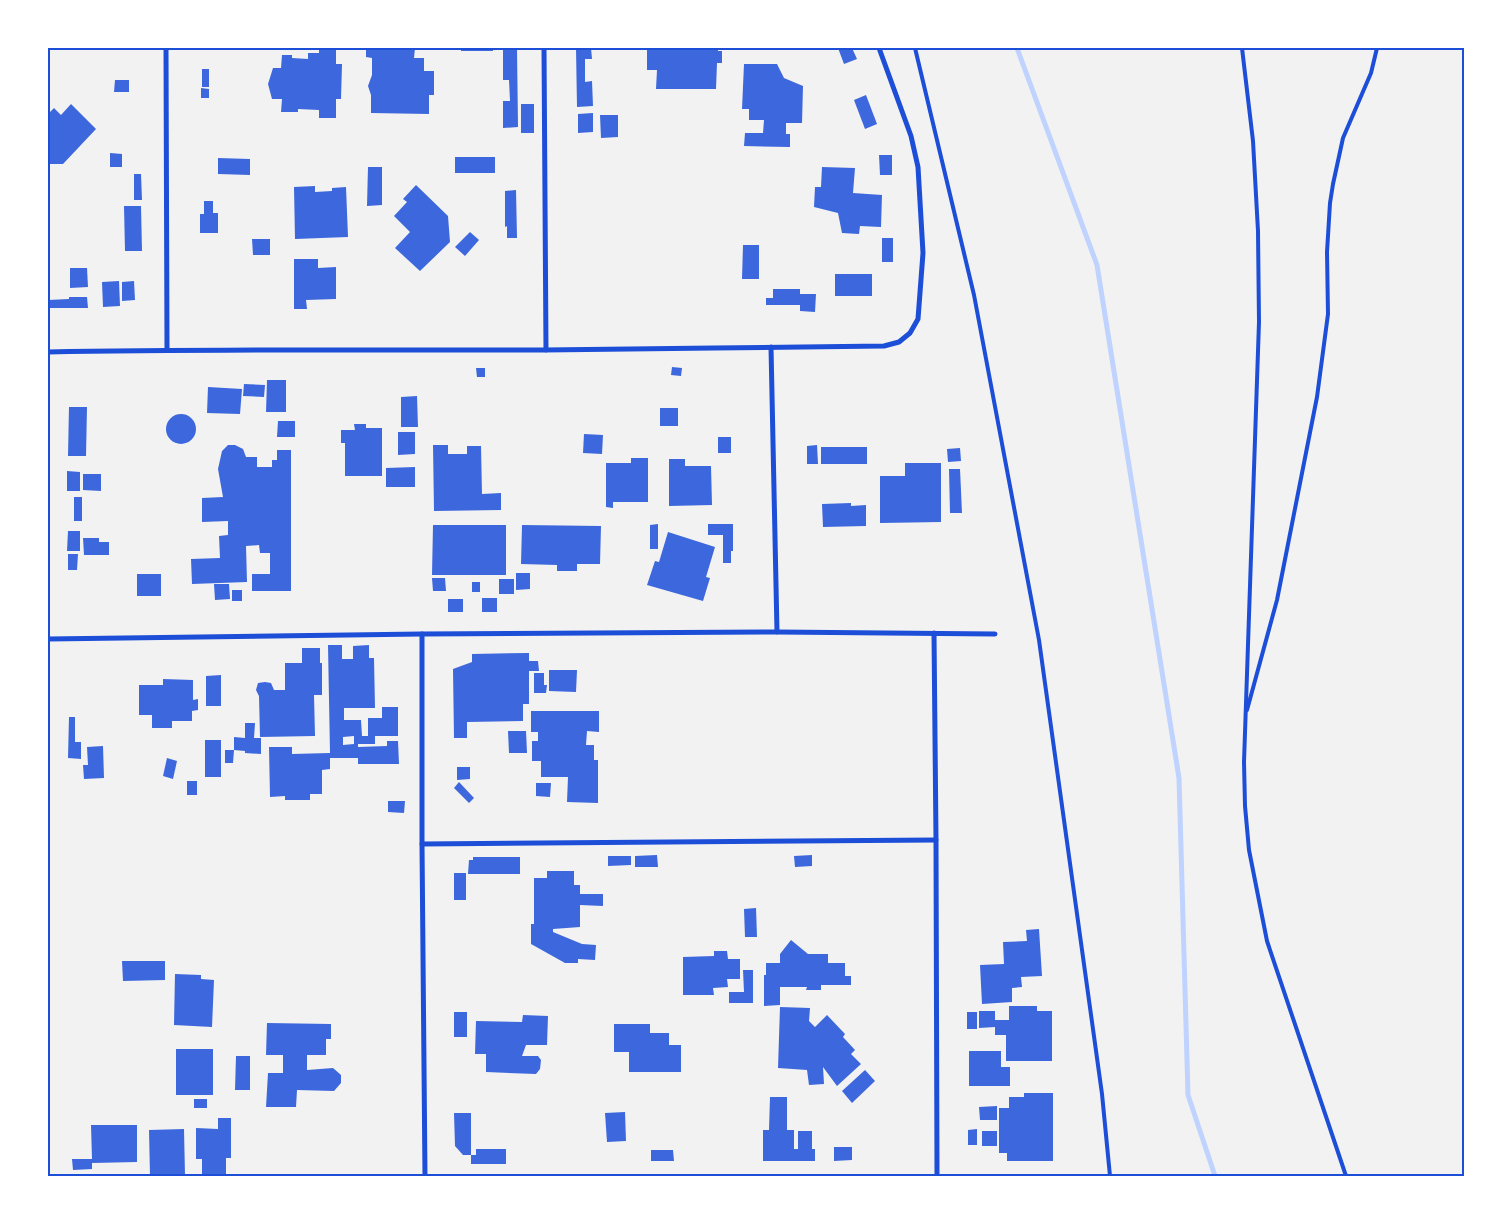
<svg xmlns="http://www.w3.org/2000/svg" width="1512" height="1224" viewBox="0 0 1512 1224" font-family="'Alegreya Sans',sans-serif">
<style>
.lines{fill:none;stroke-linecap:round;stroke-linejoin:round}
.stream{stroke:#bfd3fe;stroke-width:5}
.building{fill:#3d67dc;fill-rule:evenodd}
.service{stroke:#1d4ed8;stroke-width:4}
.minor{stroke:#1d4ed8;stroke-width:5}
.neatline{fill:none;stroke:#1d4ed8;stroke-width:2}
</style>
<rect width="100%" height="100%" fill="#f2f2f2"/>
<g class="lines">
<path class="stream" d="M1017,48l80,217 82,513 9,317 27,81"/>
</g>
<g class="building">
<path d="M319,48h17v16h6l-1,35h-5v19h-17v-8l-21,-1v3h-17l1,-13h-10l-4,-15 5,-16h8l1,-13h10v3l16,1v-6h11z"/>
<path d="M366,48h49l-1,10h10v13h10v24h-5v19l-58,-1v-18l-3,-9 4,-11v-17l-6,-1z"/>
<rect x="461" y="48" width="32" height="3"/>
<path d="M503,48h14l1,79 -15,1v-27h7l-1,-21h-6z"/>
<path d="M576,48h15l1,11h-7v23l7,-1 1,25 -16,1z"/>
<path d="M647,48h71v3h4v12h-5l-1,26h-60l1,-19h-10z"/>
<path d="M838,48h14l5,11 -13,5z"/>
<path d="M744,64h33l7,14 19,8 -1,37h-16v11h4v13l-46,-1 1,-13h18l1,-13h-15v-11h-7z"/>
<rect x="202" y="69" width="7" height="18"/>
<path d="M115,80h14v12h-15z"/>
<path d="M201,88l8,1v9h-8z"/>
<path d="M866,95l11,29 -12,5 -11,-29z"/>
<path d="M71,104l25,25 -33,35h-15v-50l6,-6 7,7z"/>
<rect x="521" y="104" width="13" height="29"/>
<path d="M593,113v19l-15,1v-19z"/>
<path d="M600,115h18v22l-17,1z"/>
<path d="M110,153l12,1v13h-12z"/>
<path d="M879,155h13v20h-12z"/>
<rect x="455" y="157" width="40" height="16"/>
<path d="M218,158l32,1v16l-32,-1z"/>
<path d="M368,167h14v38l-15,1z"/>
<path d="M822,167l33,1 -2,25 29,2 -1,32 -21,-1 -1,8 -17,-1 -4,-20 -24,-6 1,-20h6z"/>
<path d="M134,174h7l1,26h-8z"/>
<path d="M416,185l32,31 2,26 -30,29 -25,-23 15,-16 -16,-16 13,-14 -4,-3z"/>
<path d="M315,186v6l17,-1v-3l14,-1 2,50 -53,2 -1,-52z"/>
<path d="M516,190l1,48h-10v-12l-2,1v-36z"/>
<path d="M204,201h9v12h5v20h-18v-19h4z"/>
<path d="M124,206h17l1,45h-17z"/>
<path d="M470,232l9,8 -14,16 -10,-9z"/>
<rect x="882" y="238" width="11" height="24"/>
<path d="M252,239h18v16h-17z"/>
<path d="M743,245h16v34h-17z"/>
<path d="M294,259h24v9l18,-1v32l-30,1 1,9h-13z"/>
<path d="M70,268h17l1,19 -18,1z"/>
<rect x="835" y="274" width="37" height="22"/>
<path d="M119,281l1,25 -17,1 -1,-25z"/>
<path d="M134,281l1,19 -13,1v-19z"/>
<path d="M773,289h27v5h16l-1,18 -15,-1v-6h-34v-7h7z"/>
<path d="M69,297h18l1,11h-40v-8l21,-1z"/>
<path d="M672,367l10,1 -1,8 -10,-1z"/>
<path d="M476,368h9v9h-8z"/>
<path d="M267,380h19v32h-20z"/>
<path d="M244,384l21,1 -1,12 -21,-1z"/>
<path d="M208,387l34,2 -2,25 -33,-1z"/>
<path d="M417,396l1,31h-17v-30z"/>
<path d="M69,407h18l-1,49h-18z"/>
<rect x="660" y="408" width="18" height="18"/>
<circle cx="181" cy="429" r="15"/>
<path d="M278,421h17v16h-18z"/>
<path d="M354,424h12v4h16v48h-37v-33h-4v-13h14z"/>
<path d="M398,432h17v22l-17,1z"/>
<path d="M584,434l19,1 -1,19 -19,-1z"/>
<rect x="718" y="437" width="13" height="16"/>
<path d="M228,445h7l8,4 3,8h11v10h15v-7h5v-10h14v141h-39v-17h18v-21h-10l-1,-8 -13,1 1,36 -55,2 -1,-25 29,-1 -1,-22 9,-1v-14l-26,1v-24l21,-1 -5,-28 4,-18z"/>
<path d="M433,445h15v9h19v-8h14l1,48 19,-1v17l-67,1z"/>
<path d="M817,445l1,19h-11v-18z"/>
<rect x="821" y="447" width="46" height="17"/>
<path d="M960,448l1,13 -13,1 -1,-13z"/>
<path d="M631,458h17v44h-35v6l-7,-1v-44h25z"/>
<path d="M669,459h16v7h26l1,39 -43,1z"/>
<path d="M905,463h36v59l-61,1v-47h25z"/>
<path d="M415,467v20h-29v-19z"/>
<path d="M949,469h11l2,44h-12z"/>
<path d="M67,471l13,1v19h-13z"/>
<path d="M83,474h18v17l-18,-1z"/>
<rect x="74" y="497" width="8" height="24"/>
<path d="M851,503v3l15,-1v21l-43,1 -1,-23z"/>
<path d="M658,524v25h-8v-24z"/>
<path d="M708,524h25v27h-2v12h-8v-28h-15z"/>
<path d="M433,525h73v50h-74z"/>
<path d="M522,525l79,1 -1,38h-23v7h-20v-6l-36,-1z"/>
<path d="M68,531h12v20h-13z"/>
<path d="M668,532l47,15 -9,30 4,1 -7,23 -56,-16 8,-24 4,1z"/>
<path d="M83,538h16v4h10v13h-25z"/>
<path d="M68,554h10l-1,16h-9z"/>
<path d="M516,573h14v16l-14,1z"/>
<rect x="137" y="574" width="24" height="22"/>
<path d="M432,578h13l1,13h-13z"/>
<rect x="499" y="579" width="15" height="15"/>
<rect x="472" y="582" width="8" height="10"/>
<path d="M214,584h15l1,15 -15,1z"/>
<rect x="232" y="590" width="10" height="11"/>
<rect x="482" y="598" width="15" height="14"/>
<rect x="448" y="599" width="15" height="13"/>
<path d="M328,645h14v14h11v-13l16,-1v13h5l1,50h-31v12h17l1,16h6v-18h14v-11h16v29h-23v8h-17v3l29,-1v-5h11l1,23h-41v-6h-28v11l-8,1v24h-12v6h-25v-4l-15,1 -1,-50h23v7l38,-1zM354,736v8l-11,1v-8z"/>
<path d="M302,648h18v15h2v32h-8l1,41 -55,1 -1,-41 -3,-6 2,-7 7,-1 6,1 3,7h11v-27h17z"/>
<path d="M529,653v8h9l1,10h-10v33h-6v17l-56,1v16h-13l-1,-69 19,-7v-8z"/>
<path d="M549,670h28l-1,22 -27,-1z"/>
<path d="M534,673h10v12h3l-1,8h-12z"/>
<path d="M221,675v31h-15v-30z"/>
<path d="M163,679l30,1v20l5,-1v11l-6,1v10h-20v7h-20v-13h-13v-30h24z"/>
<path d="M531,711h68v21l-12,-1 -1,14h8v15h4v43l-31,-1 1,-25h-27v-16h-9v-20h6v-9h-7z"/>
<path d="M69,717h6v25h6v17l-13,-1z"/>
<path d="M245,723h10l-1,15h7v16l-16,-1v-2l-11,-1v-13l11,1z"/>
<path d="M508,731h18l1,22h-18z"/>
<rect x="205" y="740" width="16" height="37"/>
<path d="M103,746l1,32 -20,1 -1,-14h5l-1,-18z"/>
<path d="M225,750h9l-1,13h-8z"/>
<path d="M167,758l10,3 -4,18 -10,-3z"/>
<path d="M457,767h13v12l-13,1z"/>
<rect x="187" y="781" width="10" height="14"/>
<path d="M459,782l15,16 -5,5 -15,-15z"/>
<path d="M536,783h15l-1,14 -14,-1z"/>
<path d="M388,801h17l-1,12 -16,-1z"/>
<path d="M657,855l1,12h-23v-11z"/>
<path d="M812,855v11l-17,1 -1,-11z"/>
<path d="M608,856h23v9l-23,1z"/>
<path d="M473,857h47v17h-52l1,-14h4z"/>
<path d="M547,871h27v14h6v9h23v12l-23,-1v22l-27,2v3l29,12 14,1 -1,15 -17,-1v4h-13l-34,-19v-20h3v-46h13z"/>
<rect x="454" y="873" width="12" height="27"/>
<path d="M756,908l1,29h-12l-1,-28z"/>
<path d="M1039,929l3,47 -21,1 1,10 -10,1v14l-30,2 -2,-39 24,-1 -1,-22 24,-1 -1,-11z"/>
<path d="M791,940l17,14h20v9h17v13h6v9h-30v5h-15l1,-3h-27v18l-16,1v-31h2v-12h14v-9z"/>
<path d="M714,951h13l1,8h12v20h-13l1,8 -15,1 1,7h-31v-38l31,-1z"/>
<path d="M122,961h43v19l-42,1z"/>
<path d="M743,970h10v33h-24v-11h15z"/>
<path d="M175,974l26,1v4l13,1 -2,47 -38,-2z"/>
<path d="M1009,1006h28v5h15v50h-46v-26h-11v-8l-16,1v-17h16v9h14z"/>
<path d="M780,1007l30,1 -1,13 6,6 12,-12 18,19 -2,3 12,13 -4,4 10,10 -24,22 -14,-19 1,17 -15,1 -2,-15 -29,-2z"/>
<rect x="454" y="1012" width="13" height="25"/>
<rect x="967" y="1012" width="10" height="17"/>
<path d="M523,1015l25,1 -1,29h-21l-4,11h16l3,4 -1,9 -4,5 -50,-2v-18h-11l1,-33 46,1z"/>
<path d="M267,1023l64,1v15h-5v16h-19v15l26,-2 8,7v8l-7,8 -37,-1 -1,17h-30l2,-34h15v-18h-17z"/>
<path d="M614,1024h36v9h19v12h12v27h-52v-20h-15z"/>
<rect x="176" y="1049" width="37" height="46"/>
<path d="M969,1051h32v16h9v19h-41z"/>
<path d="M236,1056h14v34h-15z"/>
<path d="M865,1070l10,11 -23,22 -10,-12z"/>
<path d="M1024,1093h29v68h-46v-8h-8v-45h10v-11h15z"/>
<path d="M770,1097h17v33h7v19h4v-18h14v18h3v12h-52v-31h6z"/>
<rect x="194" y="1099" width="13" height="9"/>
<path d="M997,1106v14h-17l-1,-13z"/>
<path d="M625,1112l1,29 -19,1 -2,-29z"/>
<path d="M454,1113h17v42h-8l-8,-9z"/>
<path d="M218,1118h13v40h-5v18h-24v-17h-6v-31l22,1z"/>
<path d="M91,1125h46v37l-45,1v6l-19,1 -1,-11h20z"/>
<path d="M184,1129l1,47h-35l-1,-46z"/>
<path d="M977,1129v16h-9v-15z"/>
<rect x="982" y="1131" width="15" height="15"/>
<path d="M834,1147h18v13l-18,1z"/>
<path d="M476,1149h30v15h-35v-9h5z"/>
<path d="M651,1150h22l1,11h-23z"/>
</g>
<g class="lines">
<g class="service">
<path d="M915,48l59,247 65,345 63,454 8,82"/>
<path d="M1242,48l11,93 5,90 1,91 -15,440 1,44 4,44 18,91 79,235"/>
<path d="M1247,710l30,-110 40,-203 11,-83 -1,-62 3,-49 3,-19 10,-46 28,-65 6,-25"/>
</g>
<g class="minor">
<path d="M166,48l1,302"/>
<path d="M544,48l2,302"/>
<path d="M771,347l6,285"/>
<path d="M48,352c165,-3 330,-2 496,-2 113,-1 227,-3 340,-4l15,-4 11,-9 8,-14 5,-66 -5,-86 -7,-31 -32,-88"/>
<path d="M934,633l2,207 1,336"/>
<path d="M422,634v210l3,332"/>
<path d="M48,639l374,-5 355,-2 218,2"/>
<path d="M422,844l514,-4"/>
</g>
</g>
<rect width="1512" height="1224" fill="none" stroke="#ffffff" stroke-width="98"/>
<rect x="49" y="49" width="1414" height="1126" class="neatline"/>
</svg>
